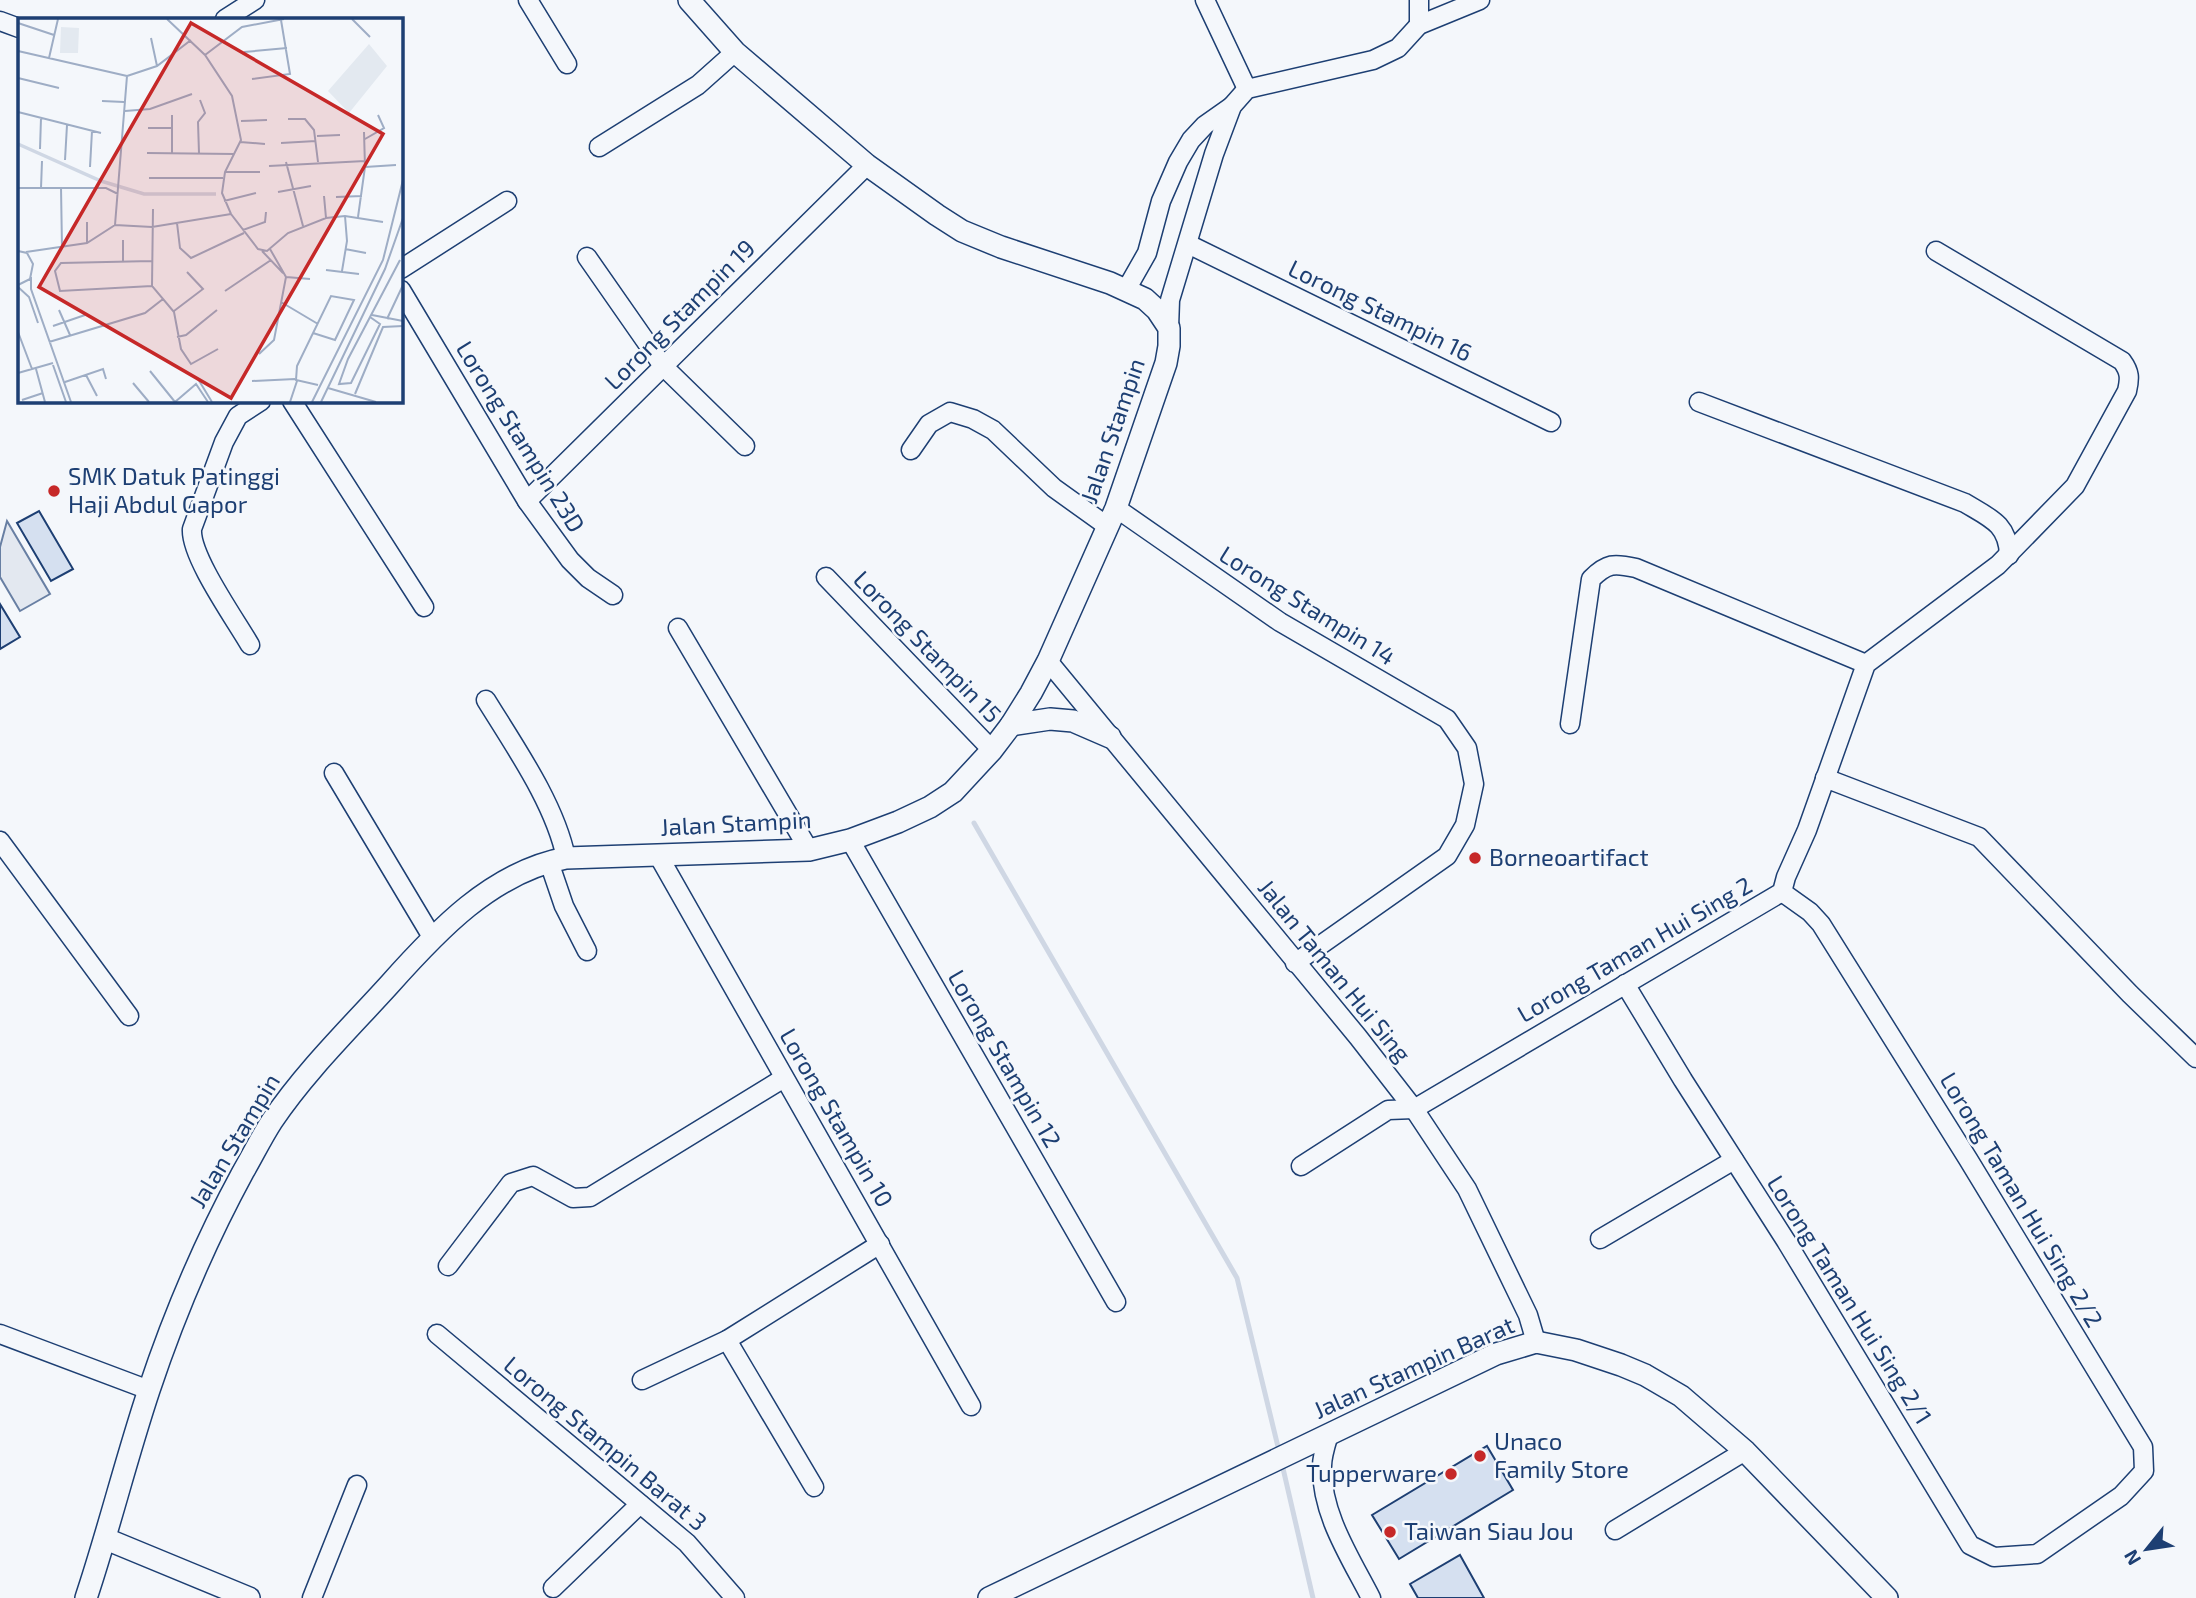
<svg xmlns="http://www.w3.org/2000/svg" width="2196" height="1598" viewBox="0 0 2196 1598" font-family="'Exo 2',sans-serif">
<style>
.parking{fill:#e3e8f0;stroke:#687fa3;stroke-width:2}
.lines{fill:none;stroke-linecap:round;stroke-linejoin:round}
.stream{stroke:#cfd7e4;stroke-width:5}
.building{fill:#d5e0f0;stroke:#1d3f73;stroke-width:2}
.minor-casing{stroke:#1d3f73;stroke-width:21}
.tertiary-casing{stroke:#1d3f73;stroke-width:24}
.minor{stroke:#f4f7fb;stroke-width:18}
.tertiary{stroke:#f4f7fb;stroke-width:21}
.poi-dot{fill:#c62828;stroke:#f4f7fb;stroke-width:2.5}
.labels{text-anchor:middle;stroke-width:5;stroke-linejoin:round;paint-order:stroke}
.street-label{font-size:24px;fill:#1d3f73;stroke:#f4f7fb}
.poi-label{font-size:24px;fill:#1d3f73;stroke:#f4f7fb;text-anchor:start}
.inset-river{fill:none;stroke:#cfd7e4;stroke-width:3.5}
.inset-road{fill:none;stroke:#9eadc5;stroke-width:2}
.view{fill:#c62828;fill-opacity:0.15;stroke:#c62828;stroke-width:3.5}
.inset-edge{fill:none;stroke:#1d3f73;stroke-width:3.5}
</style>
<rect width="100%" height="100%" fill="#f4f7fb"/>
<path class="parking" d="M7,521l43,73 -30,17 -20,-34v-30z"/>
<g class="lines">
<g class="stream">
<path d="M974,823l263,455 42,173"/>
<path d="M1282,1464l31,134"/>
</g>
</g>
<g class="building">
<path d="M39,511l34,58 -22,12 -34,-58z"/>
<path d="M0,604l20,33 -20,12z"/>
<path d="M1487,1446l26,44 -114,69 -27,-44z"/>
<path d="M1460,1555l24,43h-66l-8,-14z"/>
</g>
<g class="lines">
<defs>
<g id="minor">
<path d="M528,0l39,64"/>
<path d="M1205,0l42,89"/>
<path d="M225,19l30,-19"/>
<path d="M0,21l19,7"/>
<path d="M1419,25v-25"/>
<path d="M599,147l99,-62 37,-33"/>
<path d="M1188,244l363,178"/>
<path d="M587,257l76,109 82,80"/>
<path d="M401,269l106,-68"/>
<path d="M401,290l126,211 43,59 18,18 25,17"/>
<path d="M1126,290l21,-37 14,-52 17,-39 13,-22 14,-15 27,-19"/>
<path d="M1169,328l1,-28 44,-146 18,-48 15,-17 126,-29 25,-12 21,-23 61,-25"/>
<path d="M292,401l132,206"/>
<path d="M1699,402l266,101c25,15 43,21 44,52"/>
<path d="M911,450l18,-26 21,-12 23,7 20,11 61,58 53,38"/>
<path d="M527,501l340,-336"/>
<path d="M1116,508l164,114 167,97 20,29 7,36 -9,41 -18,31 -152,107"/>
<path d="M826,577l166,173"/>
<path d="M678,628l131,222"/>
<path d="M250,645c-15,-26 -60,-89 -58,-116l32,-87 14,-26 23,-15"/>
<path d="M1048,661l310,376 56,72 53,80 61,126 8,27"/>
<path d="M486,700c29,47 69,104 80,158"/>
<path d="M1570,724l21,-145c16,-16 23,-16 45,-11l230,96"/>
<path d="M334,773l98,164"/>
<path d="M1825,778l154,59 151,157 66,64"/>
<path d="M850,840l266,462"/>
<path d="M0,841l129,175"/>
<path d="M658,855l313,551"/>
<path d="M549,862l15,44 23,45"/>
<path d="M1625,984l58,96 103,161 184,304 24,12 43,-3 84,-58 23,-25 -1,-24 -175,-288 -147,-235 -11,-12 -28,-20"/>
<path d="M1301,1166l87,-56 26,-1 368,-217 4,-15 21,-47 59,-166 132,-99 77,-79 52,-95c3,-13 3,-19 -5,-30l-186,-110"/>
<path d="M1600,1239l134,-79"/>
<path d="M448,1266l63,-83 22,-7 40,22 17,-1 194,-119"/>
<path d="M0,1334l149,56"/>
<path d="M437,1334l250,209 48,55"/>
<path d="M727,1340l87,147"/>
<path d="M642,1380l85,-40 153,-96"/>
<path d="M1329,1434c-3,10 -7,22 -7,32 -1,48 28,91 49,132"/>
<path d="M1615,1530l130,-79"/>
<path d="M553,1588l87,-84"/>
<path d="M312,1598l45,-113"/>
</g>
<g id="tertiary">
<path d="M1011,725l39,-6 23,2 37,16"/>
<path d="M106,1539l143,59"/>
<path d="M86,1598c23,-69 40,-139 63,-208 25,-75 56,-148 94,-218 10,-17 18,-34 29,-51 33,-49 77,-92 117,-136 48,-54 103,-113 177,-127l243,-8 41,-10 48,-18 32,-15 23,-15 39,-42 19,-25 20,-32 17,-32 68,-153 50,-145 3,-17v-18l-12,-18 -12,-11 -35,-16 -109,-36 -39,-16 -25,-16 -70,-50 -132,-113 -46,-52"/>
<path d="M989,1598l507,-244 40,-12 40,8 45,15 24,10 36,21 64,55 142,147"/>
</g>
</defs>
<use href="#minor" class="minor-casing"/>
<use href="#tertiary" class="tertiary-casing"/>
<use href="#minor" class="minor"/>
<use href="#tertiary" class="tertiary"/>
</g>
<g class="poi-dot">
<circle cx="54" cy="491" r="7"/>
<circle cx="1475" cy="858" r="7"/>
<circle cx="1480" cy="1456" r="7"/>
<circle cx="1451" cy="1474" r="7"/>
<circle cx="1390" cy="1532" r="7"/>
</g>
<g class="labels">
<g class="street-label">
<text transform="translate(1380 311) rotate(26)" y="8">Lorong Stampin 16</text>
<text transform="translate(680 315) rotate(-45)" y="8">Lorong Stampin 19</text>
<text transform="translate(1113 431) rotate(-71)" y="8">Jalan Stampin</text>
<text transform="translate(520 437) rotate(58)" y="8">Lorong Stampin 23D</text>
<text transform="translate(1307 606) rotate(32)" y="8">Lorong Stampin 14</text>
<text transform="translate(927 647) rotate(46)" y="8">Lorong Stampin 15</text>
<text transform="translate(736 824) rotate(-3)" y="8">Jalan Stampin</text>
<text transform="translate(1635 950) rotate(-30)" y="8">Lorong Taman Hui Sing 2</text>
<text transform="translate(1334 971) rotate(51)" y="8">Jalan Taman Hui Sing</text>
<text transform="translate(1004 1059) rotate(60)" y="8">Lorong Stampin 12</text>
<text transform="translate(836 1118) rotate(60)" y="8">Lorong Stampin 10</text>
<text transform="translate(235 1141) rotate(-59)" y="8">Jalan Stampin</text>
<text transform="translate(2021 1200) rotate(59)" y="8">Lorong Taman Hui Sing 2/2</text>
<text transform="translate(1849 1300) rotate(58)" y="8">Lorong Taman Hui Sing 2/1</text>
<text transform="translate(1414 1368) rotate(-24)" y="8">Jalan Stampin Barat</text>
<text transform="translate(605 1444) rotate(40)" y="8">Lorong Stampin Barat 3</text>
</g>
<g class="poi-label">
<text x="68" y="485">SMK Datuk Patinggi<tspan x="68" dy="28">Haji Abdul Gapor</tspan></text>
<text x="1489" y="866">Borneoartifact</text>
<text x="1494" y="1450">Unaco<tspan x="1494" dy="28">Family Store</tspan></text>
<text x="1437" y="1482" text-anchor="end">Tupperware</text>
<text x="1404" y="1540">Taiwan Siau Jou</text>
</g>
</g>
<g transform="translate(18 18)">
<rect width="385" height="385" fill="#f4f7fb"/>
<path d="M43,9l18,1 -1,25h-18zM351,26l18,22 -38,47 -21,-22z" fill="#e3e9f0"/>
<path class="inset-river" d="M0,126l83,37 43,13h72"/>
<path class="inset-road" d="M149,1l38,36 27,41 9,44 -16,32 -3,21 9,21 27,35 9,2 21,-18 38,-15 19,-2 38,6M334,1l18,18M0,5l36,12M133,20l6,28M0,33l109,25M226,34l43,-4M187,37l37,-28 42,-8M31,40l9,-39M0,60l41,10M234,61l38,-5 -9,-54M84,83l22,1M107,93l25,-2 42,-15M0,94l83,21M270,101h17l9,11 4,32M223,103l26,-1M130,110h23M299,118l23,-1M347,121l19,-11 -6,-13M222,124l25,2M263,125l35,-2M22,131l1,-31M129,135l87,1M154,135v-38M181,135l-1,-31 7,-9 -5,-13M47,142l2,-35M268,144l17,64M251,148l96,-5M72,149l2,-36M347,149l31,-2M207,154h35M131,160h74M43,169l1,61M0,170h88l12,6M23,170l1,-27M260,174l33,-6M306,178l2,22M318,179l26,-1M206,183l32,-8M135,191l-1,77 22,26 7,37 10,15 27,-15M340,199l7,-50 -1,-35M69,204v21M159,205l3,25 11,10 53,-25M97,207l37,2 79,-13M225,212l22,-8 1,-10M105,222v22M327,231l21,4M0,233l9,2 6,11 -3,15 -12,6M244,233l21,22M8,234l61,-9 28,-18 12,-149 30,-10 34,-26M134,243l-91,2 -6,8 5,20 92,-5M308,252l33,4M324,253l5,-30 -2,-25M13,259v12l40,113M268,259l24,2M0,269l11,10 9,26M207,273l46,-31M263,284l37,22M41,292l11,25M156,293l29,-22 -16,-17M354,297l31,6M352,299l10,7 -29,59 -12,1 9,-25 52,-99M369,301l16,-34M35,308l32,-11M0,314l14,37M295,315l22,7 19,-40 -23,-4 -34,70 -1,14 22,5M159,319l9,-2 31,-25M31,324l96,-29 18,-14M241,336l15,-14 12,-63 -16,-28M35,347l13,37M18,351l9,33M132,353l25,31M0,355l35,-10M68,357l11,21M180,361l14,23M234,363l43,-2M47,364l38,-13 3,10M115,365l16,19M310,370l48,14M337,376l28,-67 20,-1M4,382l21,-7M157,384l21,-18 12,18M272,384l7,-21M294,384l71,-142 20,-80M303,384l64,-133 18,-51"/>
<path class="view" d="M173,5l192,111 -152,264 -192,-111z"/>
<rect width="385" height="385" class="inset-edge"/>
</g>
<g transform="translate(2147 1549) rotate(240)" stroke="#f4f7fb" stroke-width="5" paint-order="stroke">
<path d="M0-5L12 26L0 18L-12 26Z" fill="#1d3f73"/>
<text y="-10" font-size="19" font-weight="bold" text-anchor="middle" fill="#1d3f73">N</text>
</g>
</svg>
